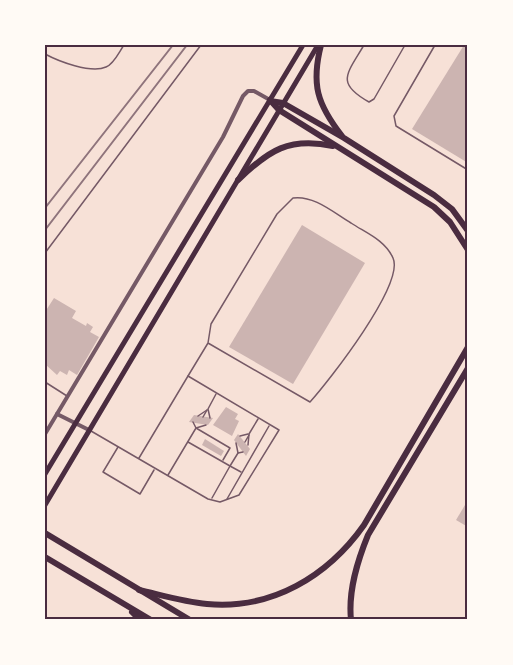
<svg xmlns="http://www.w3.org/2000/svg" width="513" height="665" viewBox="0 0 513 665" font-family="'Open Sans',sans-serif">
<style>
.building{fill:#ccb4b1}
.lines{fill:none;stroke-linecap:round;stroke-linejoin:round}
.service{stroke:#755966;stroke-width:1.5}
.minor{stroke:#755966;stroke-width:4}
.primary{stroke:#4a2c40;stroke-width:5}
.motorway{stroke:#4a2c40;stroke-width:6}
.rail{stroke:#8f747c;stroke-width:2}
.neatline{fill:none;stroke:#4a2c40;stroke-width:2}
</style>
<rect width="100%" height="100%" fill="#f7e1d7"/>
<g class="building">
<path d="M464,45h4v118l-56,-34z"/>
<path d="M302,225l63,38 -72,121 -64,-37z"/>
<path d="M54,298l22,13 -4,7 14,8 1,-3 6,4 -3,5 9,5 -22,38 -8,-5 -2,5 -7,-4 -3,4 -12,-11v-52z"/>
<path d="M226,407l12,7 -3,5 4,2 -7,15 -19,-11z"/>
<path d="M194,415l19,3 -5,7 -19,-3z"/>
<path d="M238,434l12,15 -4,7 -12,-16z"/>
<path d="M205,439l19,12 -3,5 -19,-11z"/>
<path d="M468,500v27l-12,-7z"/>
</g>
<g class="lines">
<g class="service">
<path d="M364,45c-17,29 -29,38 5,57l5,-3 31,-54"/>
<path d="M435,45l-41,71 2,10 72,44"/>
<path d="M45,54c13,7 46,20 61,13 8,-3 13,-15 18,-22"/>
<path d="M45,253l156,-208"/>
<path d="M188,376l20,-33 3,-19 66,-110 16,-16c21,-3 41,15 58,25 15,10 34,17 42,35 12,26 -64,123 -83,144l-102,-59"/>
<path d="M45,382l22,14"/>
<path d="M198,416l9,-6"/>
<path d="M203,417l4,-7"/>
<path d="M210,418l-2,-9 8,-15"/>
<path d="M193,422l3,6 34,20 -7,12"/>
<path d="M91,431l117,68 12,3 19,-7 40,-65 -91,-54 -49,82"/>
<path d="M240,436l8,-2"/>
<path d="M188,442l42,24 -18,32"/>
<path d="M245,442l4,-7"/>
<path d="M236,443l2,10"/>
<path d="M248,445l1,-11 9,-15"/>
<path d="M118,447l-15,25 37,22 14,-24"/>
<path d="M241,472l-11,-6 8,-13 5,-1"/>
<path d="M168,475l28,-47 10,-3"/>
<path d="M227,499l42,-73"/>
</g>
<g class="minor">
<path d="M57,414l32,16"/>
<path d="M45,434l178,-297 20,-41 5,-5h6l16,9"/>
</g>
<g class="primary">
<path d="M45,474l258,-429"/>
<path d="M45,505l273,-460"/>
</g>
<g class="motorway">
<path d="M321,45c-10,39 -4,59 21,91"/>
<path d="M270,100l9,10 155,97 16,15 18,28"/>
<path d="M270,101l13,2 61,35 90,57 18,14 16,22"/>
<path d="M238,180c31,-30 51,-43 95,-34"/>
<path d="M45,533l145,87"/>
<path d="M45,557l106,63"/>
<path d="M139,590c22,5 45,12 68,14 65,6 121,-28 157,-79l104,-178"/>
<path d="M132,612l8,8"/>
<path d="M351,620c-3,-29 6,-58 17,-85l100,-167"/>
</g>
<g class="rail">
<path d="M45,208l128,-163"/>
<path d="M45,230l142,-185"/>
</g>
</g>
<rect width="513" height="665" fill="none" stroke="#fffaf5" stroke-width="93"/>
<rect x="46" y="46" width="420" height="572" class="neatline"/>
</svg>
